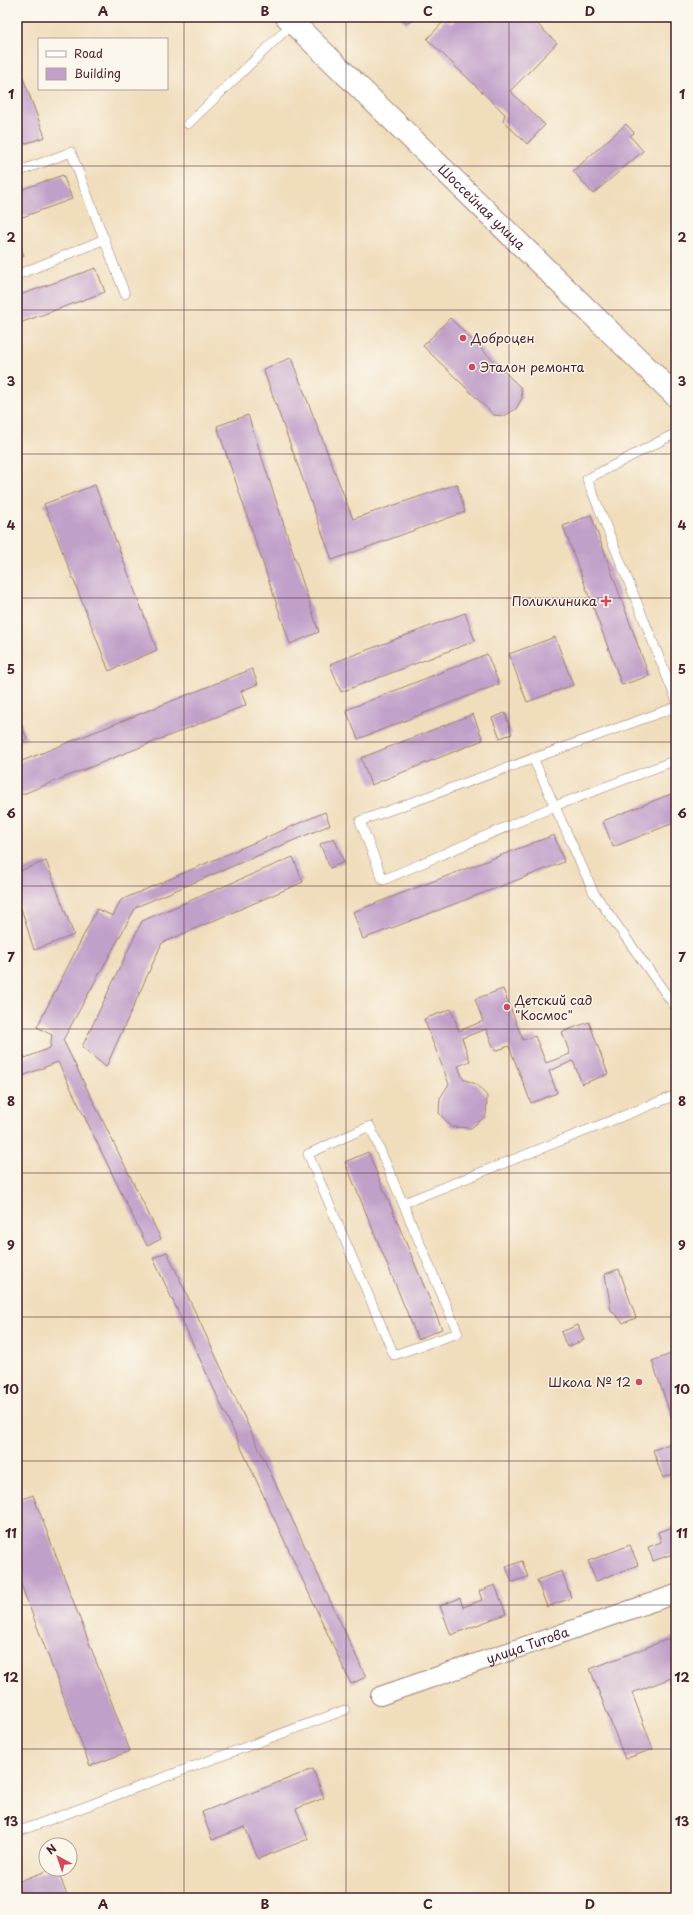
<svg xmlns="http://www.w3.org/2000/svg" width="693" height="1915" viewBox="0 0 693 1915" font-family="'Playpen Sans',sans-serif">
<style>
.building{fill:#c09fc9}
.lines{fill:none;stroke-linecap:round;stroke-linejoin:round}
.service-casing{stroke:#9d7e74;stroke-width:10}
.minor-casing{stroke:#9d7e74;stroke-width:20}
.tertiary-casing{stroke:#9d7e74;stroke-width:24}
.service{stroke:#fff;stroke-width:9}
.minor{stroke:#fff;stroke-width:18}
.tertiary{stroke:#fff;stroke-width:22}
.grid{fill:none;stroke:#4a1f2b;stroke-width:1;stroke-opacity:0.55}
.poi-dot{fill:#d1495b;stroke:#fbf7ec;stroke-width:1.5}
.labels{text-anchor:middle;stroke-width:3;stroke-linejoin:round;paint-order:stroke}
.street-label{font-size:13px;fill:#4a1f2b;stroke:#fbf7ec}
.poi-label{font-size:13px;fill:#4a1f2b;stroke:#fbf7ec;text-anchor:start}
.neatline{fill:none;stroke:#4a1f2b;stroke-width:1.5}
.grid-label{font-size:13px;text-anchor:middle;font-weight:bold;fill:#4a1f2b}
</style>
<rect width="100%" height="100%" fill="#fbf7ec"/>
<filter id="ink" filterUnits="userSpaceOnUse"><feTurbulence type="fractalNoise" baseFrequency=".025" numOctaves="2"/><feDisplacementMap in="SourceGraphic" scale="8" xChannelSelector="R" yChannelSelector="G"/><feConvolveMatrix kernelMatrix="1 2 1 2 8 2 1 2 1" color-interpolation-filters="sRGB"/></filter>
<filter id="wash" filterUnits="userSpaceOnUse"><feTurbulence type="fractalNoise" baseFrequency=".012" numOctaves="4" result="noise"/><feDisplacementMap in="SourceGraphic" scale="16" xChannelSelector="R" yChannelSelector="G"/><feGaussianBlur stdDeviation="0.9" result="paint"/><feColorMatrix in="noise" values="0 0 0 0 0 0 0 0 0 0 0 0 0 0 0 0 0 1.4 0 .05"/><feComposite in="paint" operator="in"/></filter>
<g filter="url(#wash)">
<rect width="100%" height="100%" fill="#f0ddbc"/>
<g id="blocks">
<g class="building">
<path d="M399,17h15l-7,7z"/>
<path d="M458,17h72l27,26 -47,48 35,34 -18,19 -24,-23 2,-7 -78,-75 19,-20 5,5z"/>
<path d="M17,62l28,75 -27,9 -1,-3z"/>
<path d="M626,124l8,9 -4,3 13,15 -50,43 -20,-23z"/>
<path d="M63,175l9,24 -55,20v-28z"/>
<path d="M19,242l5,14 -7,2v-15z"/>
<path d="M96,268l9,24 -88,32v-28z"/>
<path d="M450,318l71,70 1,10 -6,11 -12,7 -10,-1 -71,-69z"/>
<path d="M291,358l62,161 104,-35 8,28 -133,48 -69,-191z"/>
<path d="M248,415l71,217 -29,12 -73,-218z"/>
<path d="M95,485l62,165 -48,21 -65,-167z"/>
<path d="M591,515l58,161 -27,9 -59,-159z"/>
<path d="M465,613l10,28 -134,51 -11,-28z"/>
<path d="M555,637l18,48 -46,17 -18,-48z"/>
<path d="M487,654l12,30 -141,55 -12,-29z"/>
<path d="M252,669l6,15 -17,7 5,14 -228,91 -1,-33z"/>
<path d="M505,713l7,21 -12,4 -8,-20z"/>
<path d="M17,714l10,25 -10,4z"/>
<path d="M473,714l10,26 -112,45 -10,-27z"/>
<path d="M676,792v30l-63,25 -10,-26z"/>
<path d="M325,812l5,13 -194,82 -73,133 98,199 -14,7 -89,-184 -41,16v-40l8,20 25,-10 2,-13 -15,-8 60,-118 16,7 8,-16z"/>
<path d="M554,835l10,27 -201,77 -10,-27z"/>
<path d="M334,838l10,24 -14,6 -10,-24z"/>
<path d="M293,857l10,25 -141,61 -56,124 -24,-20 60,-126z"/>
<path d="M46,861l28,74 -40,15 -17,-55v-23z"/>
<path d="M503,989l20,51 12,-4 11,27 24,-9 -8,-22 27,-10 19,52 -26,10 -9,-23 -24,10 8,22 -26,10 -22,-57 -14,5 -9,-22 -24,9 8,23 -12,5 5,13 13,5 11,12 -1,20 -15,12 -19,-1 -13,-14 1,-15 9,-14 -25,-65 27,-10 8,22 24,-10 -8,-22z"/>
<path d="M368,1152l74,177 -24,10 -73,-177z"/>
<path d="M167,1252l199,425 -15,7 -198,-426z"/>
<path d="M619,1269l17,49 -13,5 -12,-13 -6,-36z"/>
<path d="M578,1325l6,15 -17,7 -6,-15z"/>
<path d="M676,1352v78l-24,-69z"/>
<path d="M676,1442v31l-13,5 -10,-28z"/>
<path d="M33,1495l97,256 -40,15 -73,-192v-73z"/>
<path d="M676,1526v27l-23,8 -5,-14 13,-5 -3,-10z"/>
<path d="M630,1545l8,20 -42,16 -8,-20z"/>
<path d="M522,1561l6,16 -16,5 -6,-15z"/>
<path d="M562,1571l9,27 -24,9 -10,-27z"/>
<path d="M495,1585l11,29 -55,21 -11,-29 20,-8 3,9 19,-7 -3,-9z"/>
<path d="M676,1636v55l-5,-13 -39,15 21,56 -28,10 -35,-90z"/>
<path d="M313,1769l11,29 -28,11 12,30 -50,20 -13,-32 -33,13 -10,-28z"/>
<path d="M52,1869h5l11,29h-51v-16z"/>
</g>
</g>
</g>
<g filter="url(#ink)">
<use href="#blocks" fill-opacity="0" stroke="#9d7e74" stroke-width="1"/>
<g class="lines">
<defs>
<g id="service">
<path d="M188,124l105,-101"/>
<path d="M17,172l54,-20 54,142"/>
<path d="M17,275l88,-36"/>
<path d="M676,433l-89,46 89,220"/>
<path d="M676,707l-316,114 23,59 172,-74 121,-46"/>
<path d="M533,758l61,135 82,115"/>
<path d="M370,1126l88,207 -64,22 -86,-201z"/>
<path d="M404,1203l272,-108"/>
<path d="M17,1832l328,-122"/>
</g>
<g id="minor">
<path id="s1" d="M380,1696l296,-102"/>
</g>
<g id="tertiary">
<path id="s2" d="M287,17l389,379"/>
</g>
</defs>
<use href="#service" class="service-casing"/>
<use href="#minor" class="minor-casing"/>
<use href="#tertiary" class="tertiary-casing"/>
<use href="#service" class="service"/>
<use href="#minor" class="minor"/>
<use href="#tertiary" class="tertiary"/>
</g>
</g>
<path class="grid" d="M184,17v1881M346,17v1881M509,17v1881M17,166h659M17,310h659M17,454h659M17,598h659M17,742h659M17,886h659M17,1029h659M17,1173h659M17,1317h659M17,1461h659M17,1605h659M17,1749h659"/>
<g class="poi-dot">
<circle cx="463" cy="338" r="4"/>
<circle cx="472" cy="367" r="4"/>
<path d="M604 595h4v4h4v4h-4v4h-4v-4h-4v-4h4z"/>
<circle cx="507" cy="1007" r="4"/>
<circle cx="639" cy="1382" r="4"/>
</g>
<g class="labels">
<g class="street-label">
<text dy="5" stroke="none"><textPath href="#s2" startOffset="272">Шоссейная улица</textPath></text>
<text dy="5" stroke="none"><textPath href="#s1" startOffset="156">улица Титова</textPath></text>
</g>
<g class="poi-label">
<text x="471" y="343">Доброцен</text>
<text x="480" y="372">Эталон ремонта</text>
<text x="597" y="606" text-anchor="end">Поликлиника</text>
<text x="515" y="1005">Детский сад<tspan x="515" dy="15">"Космос"</tspan></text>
<text x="631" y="1387" text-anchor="end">Школа № 12</text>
</g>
</g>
<rect width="693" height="1915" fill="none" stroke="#fbf7ec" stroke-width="44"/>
<rect x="38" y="38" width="130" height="52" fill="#fbf7ec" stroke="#b4a19f"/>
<rect x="46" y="51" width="20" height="6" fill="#ffffff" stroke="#b4a19f"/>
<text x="74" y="58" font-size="12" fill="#4a1f2b">Road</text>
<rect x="46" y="68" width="20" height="12" fill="#c09fc9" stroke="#b4a19f"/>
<text x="74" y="78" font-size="12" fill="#4a1f2b">Building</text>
<g transform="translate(58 1857) rotate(320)"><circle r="19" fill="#fbf7ec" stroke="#b4a19f"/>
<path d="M0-3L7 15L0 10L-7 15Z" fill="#d1495b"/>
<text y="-6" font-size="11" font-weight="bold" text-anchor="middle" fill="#4a1f2b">N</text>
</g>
<rect x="22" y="22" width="649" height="1871" class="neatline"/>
<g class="grid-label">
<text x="103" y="16">A</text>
<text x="265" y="16">B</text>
<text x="428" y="16">C</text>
<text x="590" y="16">D</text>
<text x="11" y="99">1</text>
<text x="682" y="99">1</text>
<text x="11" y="242">2</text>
<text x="682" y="242">2</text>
<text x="11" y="386">3</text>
<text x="682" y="386">3</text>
<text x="11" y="530">4</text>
<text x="682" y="530">4</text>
<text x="11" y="674">5</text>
<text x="682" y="674">5</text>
<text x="11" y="818">6</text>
<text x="682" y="818">6</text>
<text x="11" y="962">7</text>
<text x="682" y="962">7</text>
<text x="11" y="1106">8</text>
<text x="682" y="1106">8</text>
<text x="11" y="1250">9</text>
<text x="682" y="1250">9</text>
<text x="11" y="1394">10</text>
<text x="682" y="1394">10</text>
<text x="11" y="1538">11</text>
<text x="682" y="1538">11</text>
<text x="11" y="1682">12</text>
<text x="682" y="1682">12</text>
<text x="11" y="1826">13</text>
<text x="682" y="1826">13</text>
<text x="103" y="1909">A</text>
<text x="265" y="1909">B</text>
<text x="428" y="1909">C</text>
<text x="590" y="1909">D</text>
</g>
</svg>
